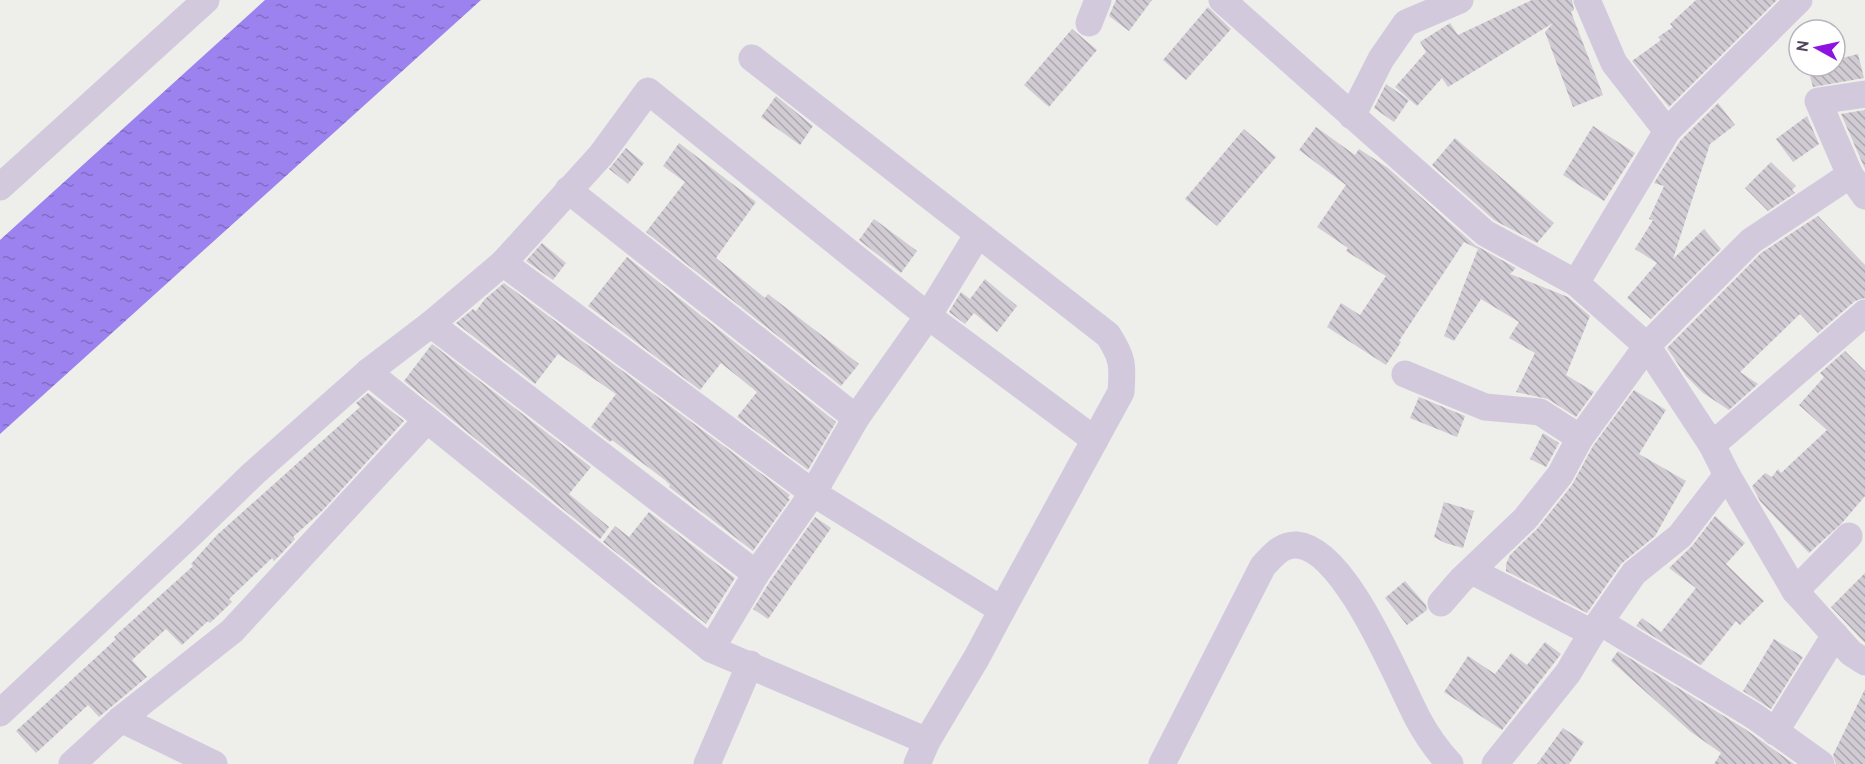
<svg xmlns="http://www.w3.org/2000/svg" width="1865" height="764" viewBox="0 0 1865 764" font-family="Overpass,sans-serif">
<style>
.water{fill:url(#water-ripples)}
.building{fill:url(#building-back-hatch)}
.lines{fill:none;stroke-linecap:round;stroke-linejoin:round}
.minor{stroke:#d2c9dd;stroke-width:27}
</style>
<defs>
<pattern id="water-ripples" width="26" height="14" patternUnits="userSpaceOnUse" patternTransform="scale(1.5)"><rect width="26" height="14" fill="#9b82ee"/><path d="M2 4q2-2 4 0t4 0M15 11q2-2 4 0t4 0" fill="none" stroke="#816cc4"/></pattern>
<pattern id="building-back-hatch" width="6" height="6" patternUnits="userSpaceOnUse" patternTransform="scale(1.5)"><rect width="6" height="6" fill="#d1cbd3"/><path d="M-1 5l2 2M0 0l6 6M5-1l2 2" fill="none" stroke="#aca6ae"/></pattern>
</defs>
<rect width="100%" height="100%" fill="#eeeeeb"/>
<path class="water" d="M265,0h216l-481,434v-194z"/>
<g class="building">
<path d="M1116,0h36l-23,31 -20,-15z"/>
<path d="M1532,0h40l2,10 -3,2 32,83 -30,12 -28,-75 8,-9 -105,64 -6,-9 -25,28 -22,-19 31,-35 -6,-10 30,-19 8,12z"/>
<path d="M1696,0h81l-108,107 -37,-46 29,-21 -3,-3 15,-10 -3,-3z"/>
<path d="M1208,7l23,22 -45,51 -23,-20z"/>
<path d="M1072,29l25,21 -48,57 -25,-22z"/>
<path d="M1858,54l6,24 -51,9 -6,-21h28v-6z"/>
<path d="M1386,84l23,16 -15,22 -20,-14z"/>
<path d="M776,96l37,30 -13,19 -39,-28z"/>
<path d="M1718,103l17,22 -25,19 -37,115 31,-30 17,20 -70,70 -24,-21 30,-35 -22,-14 18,-29 -4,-1 15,-33 -10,-3 26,-42z"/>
<path d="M1865,110v59l-24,-55z"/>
<path d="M1807,116l12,28 -26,18 -17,-23z"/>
<path d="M1593,126l42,27 -31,48 -41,-26z"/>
<path d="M1316,127l39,28 4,-6 29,19 87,77 41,23 -6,6 58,23 22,19 -24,59 28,17 -18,25 -28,-18 -32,-7 19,-39 -26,-15 10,-16 -38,-23 -27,42 -10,-5 34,-87 -14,-7 -65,99 2,1 -15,23 -59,-38 14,-24 19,12 26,-39 -40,-25 2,-3 -31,-21 29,-42 -47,-35z"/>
<path d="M1244,129l32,28 -59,69 -32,-27z"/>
<path d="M1455,138l99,85 -17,20 -43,-23 -62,-55z"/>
<path d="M679,143l77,59 -40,56 49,40 3,-4 91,70 -18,22 -195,-154 39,-50 -22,-16z"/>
<path d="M626,148l18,15 -16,21 -19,-15z"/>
<path d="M1771,162l25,24 -4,4 3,3 -27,18 -23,-23z"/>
<path d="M1818,216l47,49v33l-10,3 -37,32 -18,-19 -60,58 18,12 -29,26 -26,-17 -17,-17 -19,-28 94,-95z"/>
<path d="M874,219l43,32 -16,22 -42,-33z"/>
<path d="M542,243l24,20 -13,17 -27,-19z"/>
<path d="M627,257l209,165 -28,48 -71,-53 20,-25 -36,-29 -21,27 -112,-84z"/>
<path d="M985,279l32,27 -20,26 -23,-19 -9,11 -16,-12 12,-20 9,7z"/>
<path d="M504,283l286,212 -2,3 2,1 -37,52 -84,-64 1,-2 -5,-5 -53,-40 -2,2 -19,-15 25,-33 -58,-40 -23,30 -79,-61 17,-14 3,2 9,-12z"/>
<path d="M432,344l159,123 -22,27 40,33 -9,12 -196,-158z"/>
<path d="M1845,351l20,20v125l-23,27 -33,30 -49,-52 -8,-15 13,-13 7,4 6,-8 3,4 46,-43 -28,-25 25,-28 -4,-4z"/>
<path d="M1634,390l32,20 -27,44 47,27 -31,55 -34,28 -34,49 -81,-42v-7l4,-9 27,-26 35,-44 21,-39z"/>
<path d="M368,393l36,28 -81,89 -30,27 2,2 -12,13 -9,9 -2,-3 -43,41 3,3 -22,21 -2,-2 -26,24 -16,-16 -34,31 15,17 -48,40 -11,-12 -52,48 -20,-22 100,-92 -2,-2 79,-71 -2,-2 26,-29 143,-128 -4,-4z"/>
<path d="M1419,397l46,19 -8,21 -47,-19z"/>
<path d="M1543,433l16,10 -13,24 -16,-8z"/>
<path d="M1444,502l30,9 -11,37 -18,-5 -11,-6z"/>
<path d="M649,512l86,66 -29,46 -103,-82 12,-16 14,11z"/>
<path d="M1715,516l30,27 -19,21 38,37 -24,24 -4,-4 -35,44 -65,-39 6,-8 19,14 35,-44 -27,-20 23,-22z"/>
<path d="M815,517l16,11 -63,91 -15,-10 16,-26z"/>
<path d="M1865,573v70l-34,-36z"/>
<path d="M1405,581l21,24 1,5 -20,15 -22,-27z"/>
<path d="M1774,639l29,18 -32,52 -28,-18z"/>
<path d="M1545,642l16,12 -59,76 -58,-38 24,-36 27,18 16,-21 16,12z"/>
<path d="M1618,651l127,78 49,35h-80l7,-11 -30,-21 -80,-71z"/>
<path d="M1865,689v75h-29l-3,-9z"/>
<path d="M1563,728l21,14 -15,22h-32z"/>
</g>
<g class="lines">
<g class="minor">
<path d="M1222,0l263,233 91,50 71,63 65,99 15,30 68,116 56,62 14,9"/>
<path d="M1587,0l27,63 53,68"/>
<path d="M1089,23l9,-23"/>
<path d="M752,58l356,277c15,23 15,30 13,57l-119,218"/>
<path d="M1865,94l-47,7 32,74 15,21"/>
<path d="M1352,116l29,-57 25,-36 54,-23"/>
<path d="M0,187l206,-187"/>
<path d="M568,190l288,228"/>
<path d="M503,263l310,230 189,117 -25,47 -50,84 -10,23"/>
<path d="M1576,283l91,-152 132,-131"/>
<path d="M431,324l325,250"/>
<path d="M368,372l343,277 216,92"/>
<path d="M1405,374l80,33 55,5 40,26"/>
<path d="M1712,445l153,-132"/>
<path d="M1472,571l120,62"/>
<path d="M1795,591l54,-55"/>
<path d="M1441,603l20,-23 64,-61 35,-44 20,-37 67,-92 34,-35 70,-70 99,-66"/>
<path d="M1600,622l154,94 67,48"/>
<path d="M711,649l45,-75 57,-81 43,-75 72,-102 50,-82"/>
<path d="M0,713l190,-178 64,-62 114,-101 63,-48 72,-61 98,-108 47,-64 280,225 167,124"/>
<path d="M121,719l93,45"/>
<path d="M1775,732l60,-97"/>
<path d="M72,764l49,-45 111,-88 195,-211"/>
<path d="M707,764l43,-100"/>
<path d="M1162,764l101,-198c10,-10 18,-22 34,-21 49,4 100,134 121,174 8,15 20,32 32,45"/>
<path d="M1495,764l73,-91 24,-40 42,-60 46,-37 47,-61"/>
</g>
</g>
<g transform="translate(1817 48) rotate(278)"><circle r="28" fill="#ffffff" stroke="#b8b4bd" stroke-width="1.5"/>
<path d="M0-4.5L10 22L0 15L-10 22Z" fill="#8c13e0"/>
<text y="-9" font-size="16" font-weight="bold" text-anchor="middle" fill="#4e4359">N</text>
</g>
</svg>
